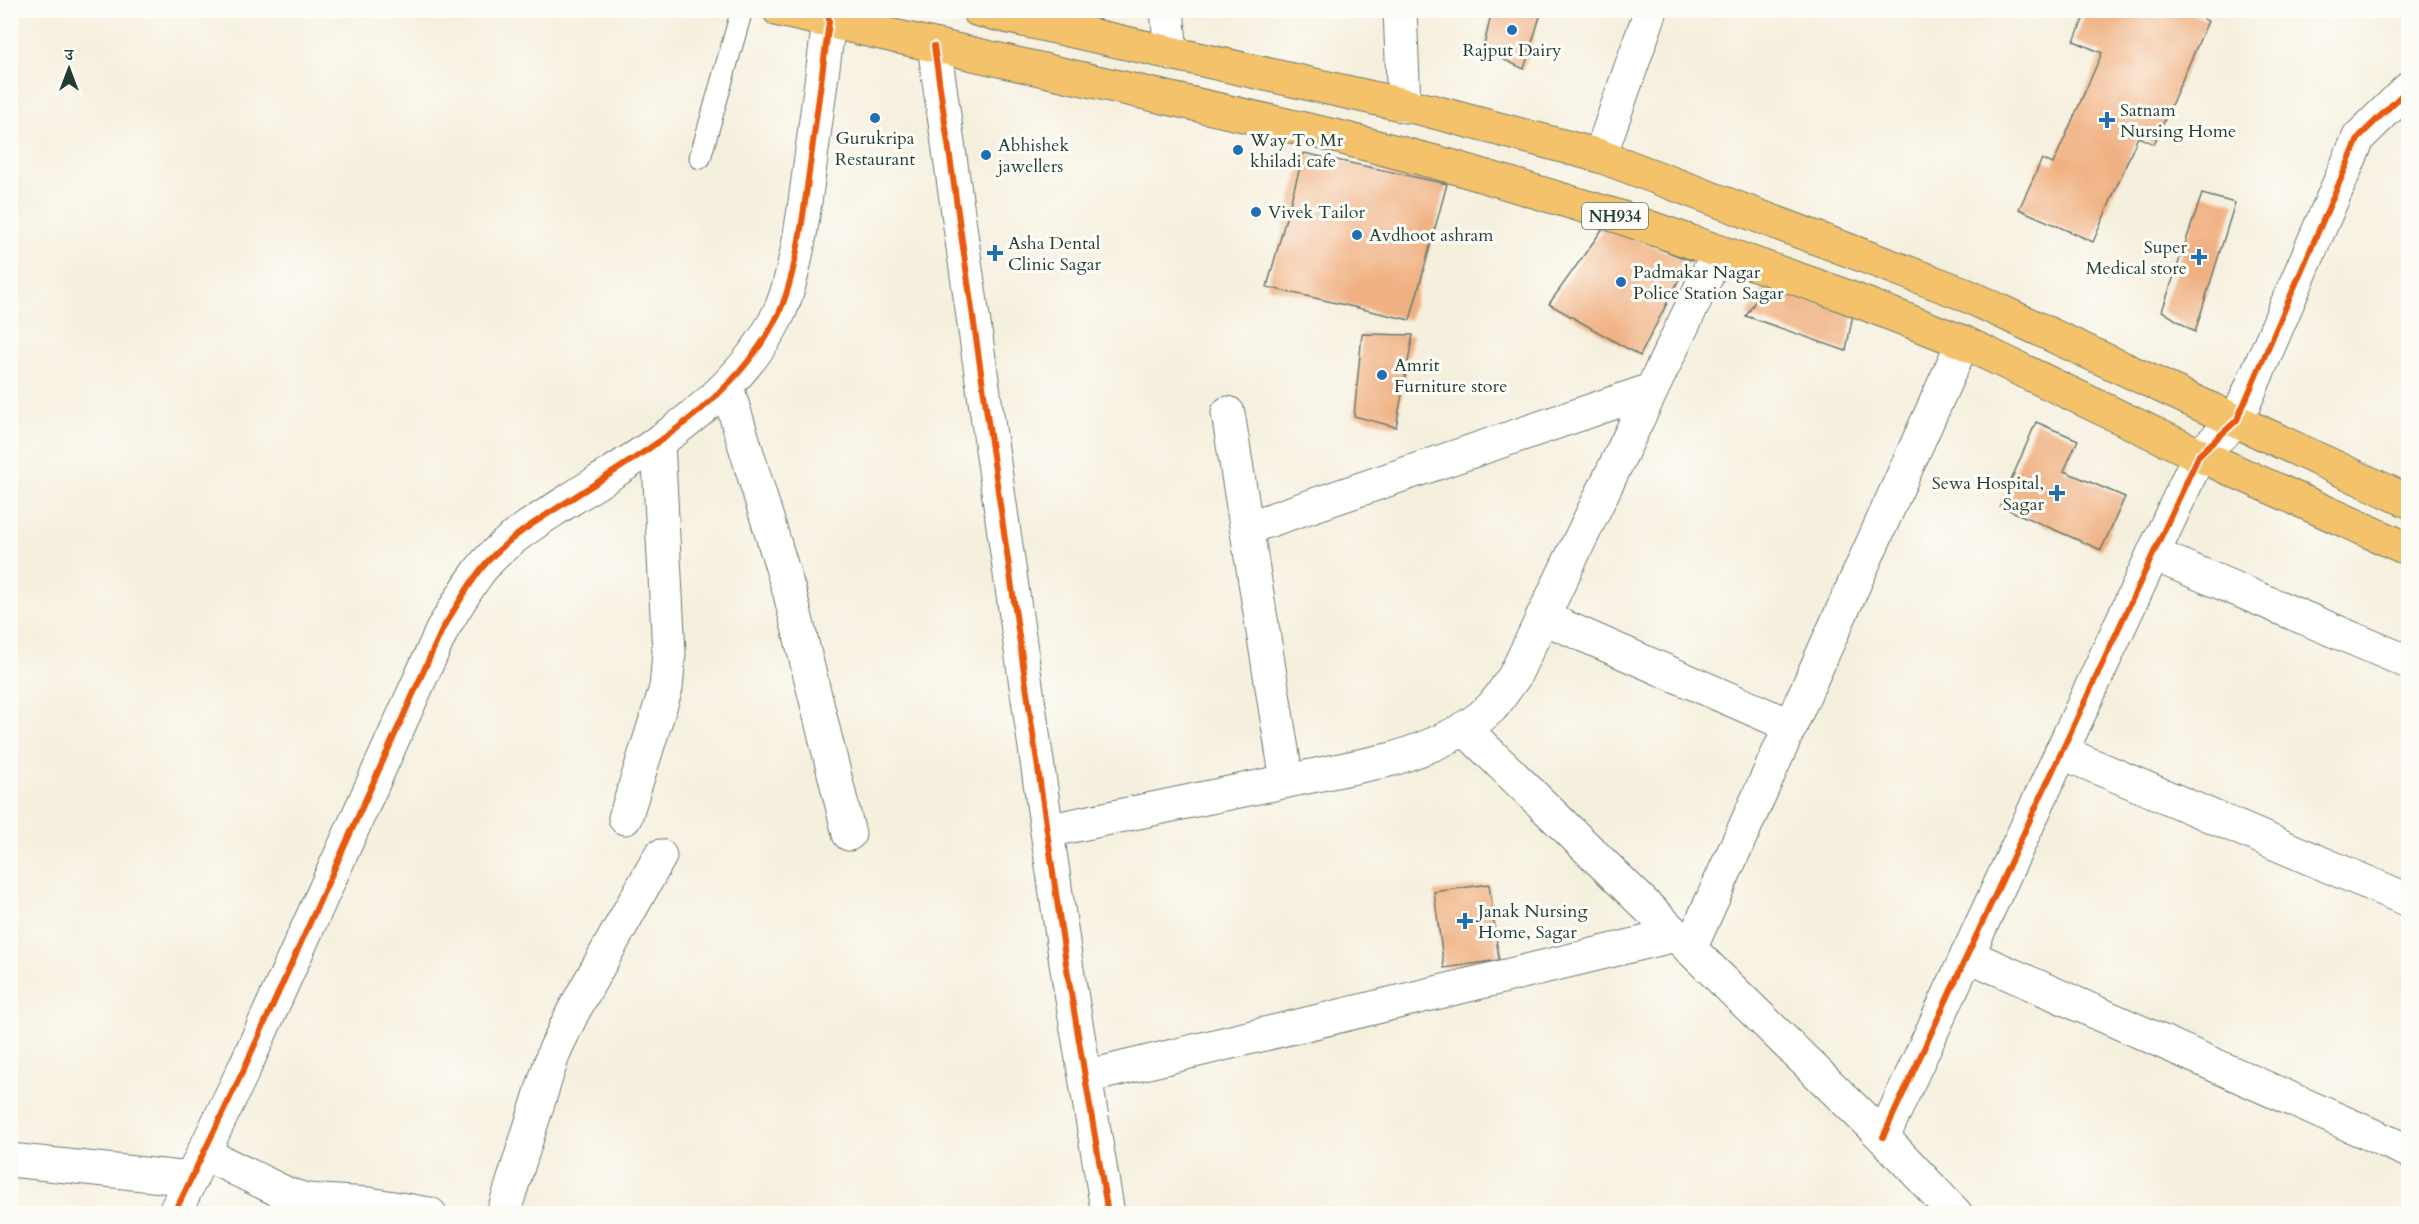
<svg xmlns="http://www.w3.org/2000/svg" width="2419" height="1224" viewBox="0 0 2419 1224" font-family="Cardo,'Noto Serif Devanagari',serif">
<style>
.building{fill:#f0b182}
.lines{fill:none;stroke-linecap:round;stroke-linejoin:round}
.service-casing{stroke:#6a7b6f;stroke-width:23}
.minor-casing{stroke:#6a7b6f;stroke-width:35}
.trunk-casing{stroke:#6a7b6f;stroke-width:35}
.service{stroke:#fff;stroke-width:21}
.minor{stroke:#fff;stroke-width:33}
.trunk{stroke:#f4c26a;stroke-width:33}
.cycleway-casing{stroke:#fdfcf7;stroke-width:10}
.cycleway{stroke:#e8590c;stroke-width:6}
.poi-dot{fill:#1f6fb2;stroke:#fdfcf7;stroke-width:2}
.labels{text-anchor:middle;stroke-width:6;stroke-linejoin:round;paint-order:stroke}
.shield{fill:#fdfcf7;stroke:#62766e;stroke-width:1.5}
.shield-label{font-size:16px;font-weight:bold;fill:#1f3d34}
.poi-label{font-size:18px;fill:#1f3d34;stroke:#fdfcf7;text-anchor:start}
</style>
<rect width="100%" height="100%" fill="#fdfcf7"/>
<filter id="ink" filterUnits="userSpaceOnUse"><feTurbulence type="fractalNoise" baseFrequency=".0167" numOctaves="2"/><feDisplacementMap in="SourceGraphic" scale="12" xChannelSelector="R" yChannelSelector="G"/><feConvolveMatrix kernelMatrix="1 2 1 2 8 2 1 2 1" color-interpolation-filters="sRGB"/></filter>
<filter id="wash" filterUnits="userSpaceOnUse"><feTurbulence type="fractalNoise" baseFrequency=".008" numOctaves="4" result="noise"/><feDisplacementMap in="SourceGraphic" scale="24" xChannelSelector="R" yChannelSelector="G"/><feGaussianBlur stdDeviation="1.35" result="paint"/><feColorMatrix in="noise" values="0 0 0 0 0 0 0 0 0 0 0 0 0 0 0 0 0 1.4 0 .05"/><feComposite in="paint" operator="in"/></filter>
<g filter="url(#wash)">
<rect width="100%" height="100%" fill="#f5efdd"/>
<g id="blocks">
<g class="building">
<path d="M1492,10h50l-18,59 -41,-19z"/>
<path d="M2087,10h97l24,11 -54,123 -16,-7 -45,105 -74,-33 23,-50 11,5 49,-111 -28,-12z"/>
<path d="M1304,153l143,31 -37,136 -143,-33z"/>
<path d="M2202,194l33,9 -40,129 -33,-21z"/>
<path d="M1604,227l85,33 -49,96 -91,-52z"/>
<path d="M1765,285l88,29 -7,37 -100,-35z"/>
<path d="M1362,334l51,1 -17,92 -42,-11z"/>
<path d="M2036,422l42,18 -14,31 61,26 -24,53 -101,-44z"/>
<path d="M1489,884l10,76 -55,8 -10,-76z"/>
</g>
</g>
</g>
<g filter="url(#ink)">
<use href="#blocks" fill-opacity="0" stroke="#6a7b6f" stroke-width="1.5"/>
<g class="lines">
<defs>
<path id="service" d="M700,158l42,-148"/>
<g id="minor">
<path d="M1167,10l4,44"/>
<path d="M1400,10l4,96"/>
<path d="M934,46l132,917 42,251"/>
<path d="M1600,156l51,-146"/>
<path d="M727,387l63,207 59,240"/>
<path d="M1228,413l59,368"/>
<path d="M1247,528l404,-138"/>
<path d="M2153,554l255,108"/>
<path d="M1542,617l249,109"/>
<path d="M1464,728l419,409 73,77"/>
<path d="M2061,752l347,148"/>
<path d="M625,818l41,-130 3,-35 -11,-211"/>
<path d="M1047,831l346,-72c36,-12 71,-25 99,-52 8,-9 15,-21 22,-30l204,-425"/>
<path d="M1690,949l273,-607"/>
<path d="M1967,955l441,196"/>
<path d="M1086,1077l590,-142"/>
<path d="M1883,1137l316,-682 38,-35 122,-283 49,-48"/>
<path d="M203,1153l84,41 19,6 63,4 61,10"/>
<path d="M10,1160l181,19"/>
<path d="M174,1214l69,-143 200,-443c16,-25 32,-57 55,-77 21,-20 47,-35 70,-50 79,-51 169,-101 211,-188 16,-35 24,-95 29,-133 7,-53 14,-105 21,-158l-1,-12"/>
<path d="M503,1214l51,-162 19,-40 87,-156"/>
</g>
<g id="trunk">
<path d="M779,10l556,126 119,31 166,50 215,75 128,50 236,113 209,94"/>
<path d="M978,10l449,100 173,46 359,136 449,209"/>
</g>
</defs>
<use href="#service" class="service-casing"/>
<use href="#minor" class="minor-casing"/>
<use href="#trunk" class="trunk-casing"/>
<use href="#service" class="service"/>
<use href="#minor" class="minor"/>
<use href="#trunk" class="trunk"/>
<defs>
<g id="cycleway">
<path d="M934,46l132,917 42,251"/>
<path d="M1883,1137l316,-682 38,-35 122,-283 49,-48"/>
<path d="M174,1214l69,-143 200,-443c16,-25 32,-57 55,-77 21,-20 47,-35 70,-50 79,-51 169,-101 211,-188 16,-35 24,-95 29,-133 7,-53 14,-105 21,-158l-1,-12"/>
</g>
</defs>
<use href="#cycleway" class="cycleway-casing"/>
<use href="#cycleway" class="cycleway"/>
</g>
</g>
<g class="poi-dot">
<circle cx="1512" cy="30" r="6"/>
<circle cx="875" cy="118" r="6"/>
<path d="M2104 111h6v6h6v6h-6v6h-6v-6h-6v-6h6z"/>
<circle cx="1238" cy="150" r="6"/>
<circle cx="986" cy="155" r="6"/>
<circle cx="1256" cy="212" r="6"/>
<circle cx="1357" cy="235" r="6"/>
<path d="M992 244h6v6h6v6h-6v6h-6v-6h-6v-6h6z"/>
<path d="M2196 248h6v6h6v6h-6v6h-6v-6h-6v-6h6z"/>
<circle cx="1621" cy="282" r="6"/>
<circle cx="1382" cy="375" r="6"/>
<path d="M2054 484h6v6h6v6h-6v6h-6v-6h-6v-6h6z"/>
<path d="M1462 912h6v6h6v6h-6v6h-6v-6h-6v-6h6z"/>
</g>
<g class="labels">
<rect class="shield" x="1582" y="203" width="66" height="26" rx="4.5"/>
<g class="shield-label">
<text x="1615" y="222">NH934</text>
</g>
<g class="poi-label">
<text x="1512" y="56" text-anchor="middle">Rajput Dairy</text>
<text x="2120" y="116">Satnam<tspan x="2120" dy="21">Nursing Home</tspan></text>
<text x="875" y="144" text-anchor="middle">Gurukripa<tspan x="875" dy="21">Restaurant</tspan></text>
<text x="1250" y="146">Way To Mr<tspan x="1250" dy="21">khiladi cafe</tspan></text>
<text x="998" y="151">Abhishek<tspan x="998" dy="21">jawellers</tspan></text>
<text x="1268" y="218">Vivek Tailor</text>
<text x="1369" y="241">Avdhoot ashram</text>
<text x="1008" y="249">Asha Dental<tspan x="1008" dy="21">Clinic Sagar</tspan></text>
<text x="2187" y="253" text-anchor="end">Super<tspan x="2187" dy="21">Medical store</tspan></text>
<text x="1633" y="278">Padmakar Nagar<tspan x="1633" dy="21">Police Station Sagar</tspan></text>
<text x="1394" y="371">Amrit<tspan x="1394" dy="21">Furniture store</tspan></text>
<text x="2044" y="489" text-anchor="end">Sewa Hospital,<tspan x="2044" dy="21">Sagar</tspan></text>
<text x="1478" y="917">Janak Nursing<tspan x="1478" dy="21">Home, Sagar</tspan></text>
</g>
</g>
<rect width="2419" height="1224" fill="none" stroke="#fdfcf7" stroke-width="36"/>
<g transform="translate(69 69)" stroke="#fdfcf7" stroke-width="4.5" paint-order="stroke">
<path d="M0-4.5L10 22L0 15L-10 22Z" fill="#1f3d34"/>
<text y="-9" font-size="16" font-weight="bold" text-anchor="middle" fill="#1f3d34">उ</text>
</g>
</svg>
